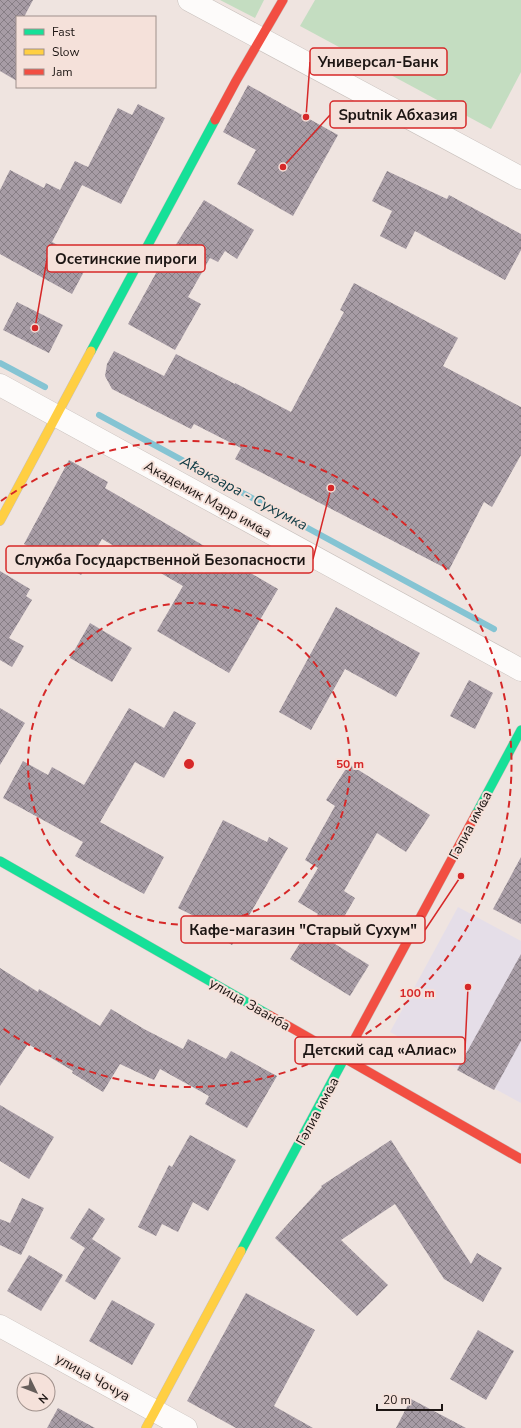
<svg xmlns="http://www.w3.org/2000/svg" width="521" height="1428" viewBox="0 0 521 1428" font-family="'Nunito Sans',sans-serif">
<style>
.education{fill:#e5dee8}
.park{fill:#c4ddc1}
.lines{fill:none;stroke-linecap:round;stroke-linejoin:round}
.stream{stroke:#85c4d3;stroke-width:6}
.building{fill:url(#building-cross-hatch)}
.street-casing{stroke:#c8c0bc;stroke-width:23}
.fast-casing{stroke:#c8c0bc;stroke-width:10}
.slow-casing{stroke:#c8c0bc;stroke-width:10}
.jam-casing{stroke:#c8c0bc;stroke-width:10}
.street{stroke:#fdfbfa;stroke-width:22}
.fast{stroke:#16e098;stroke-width:9}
.slow{stroke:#ffcf43;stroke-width:9}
.jam{stroke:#f24e42;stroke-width:9}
.ring{fill:none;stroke:#d62828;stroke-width:2;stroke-dasharray:7 5}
.labels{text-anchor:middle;stroke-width:4;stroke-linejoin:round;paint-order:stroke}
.street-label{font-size:14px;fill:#1d1614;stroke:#f5e1da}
.water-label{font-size:15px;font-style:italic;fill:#0c3943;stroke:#f5e1da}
.centre{fill:#d62828;stroke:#f5e1da;stroke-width:2}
.ring-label{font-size:12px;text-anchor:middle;font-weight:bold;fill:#d62828;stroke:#f5e1da;stroke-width:4;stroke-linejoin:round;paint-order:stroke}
.leader{fill:none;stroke:#d62828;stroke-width:1.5}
.callout-dot{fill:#d62828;stroke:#f5e1da;stroke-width:1.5}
.callout{fill:#f5e1da;stroke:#d62828;stroke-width:1.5}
.callout-label{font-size:15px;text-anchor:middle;font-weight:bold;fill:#1d1614}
</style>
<defs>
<pattern id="building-cross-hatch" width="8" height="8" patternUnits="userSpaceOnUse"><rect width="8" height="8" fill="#a79ca5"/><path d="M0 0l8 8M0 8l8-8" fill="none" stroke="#877e85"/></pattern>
</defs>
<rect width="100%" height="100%" fill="#efe4e0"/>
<path class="education" d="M458,907l63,34v162l-131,-71z"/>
<g class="park">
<path d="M220,0h44l-9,18z"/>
<path d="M315,0h206v72l-30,57 -191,-103z"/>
</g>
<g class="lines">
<g class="stream">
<path d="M0,363l45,24"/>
<path d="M99,415l395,214"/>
</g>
</g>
<g class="building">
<path d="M0,0h33l-9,17h-7v64l-17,-10z"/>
<path d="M248,85l90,50 -45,81 -56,-32 19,-34 -33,-18z"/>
<path d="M138,104l27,14 -44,86 -39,-19 -30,57 37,20 -17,32 -72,-40v-64l10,-20 34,18 2,-5 14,7 15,-29 13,6 30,-59 14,7z"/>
<path d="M387,171l60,28 2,-4 72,39v16l-16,30 -90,-49 -9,18 -26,-13 12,-25 -20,-10z"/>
<path d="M204,200l50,30 -17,29 -12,-8 -7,11 -8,-4 -22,39 13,7 -26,46 -47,-26 39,-71 3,1z"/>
<path d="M354,283l104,55 -15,28 78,41v48l-29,52 -8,-5 -35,68 -214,-111 6,-11 -47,-24 -3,5 -79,-40 -7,-13 2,-12 7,-13 50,25 12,-22 59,30v-1l56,29 53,-100 -4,-2z"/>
<path d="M17,302l46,23 -14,28 -46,-23z"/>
<path d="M69,460l39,22 -3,6 173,101 -49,84 -72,-42 26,-45 -81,-47 -21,36 -57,-31z"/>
<path d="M0,571l30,18 -4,7 6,4 -23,38 15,8 -12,21 -12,-7z"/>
<path d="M336,607l84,46 -24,44 -51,-28 -34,61 -32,-18z"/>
<path d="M90,623l42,25 -20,34 -42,-24z"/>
<path d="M469,680l24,13 -18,36 -25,-13z"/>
<path d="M0,708l25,15 -25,42z"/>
<path d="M129,708l35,20 10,-17 22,12 -32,55 -29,-16 -35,60 64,35 -20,37 -69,-38 8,-14 -80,-44 20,-37 25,14 4,-8 32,18z"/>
<path d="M349,764l81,51 -24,37 -29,-19 -33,58 11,7 -25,43 39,24 -19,31 -60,-37 28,-45 -20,-12 20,-34 -13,-8 30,-54 -9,-6z"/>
<path d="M223,820l44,22 2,-5 19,11 -56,97 -33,-19 3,-6 -24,-12z"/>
<path d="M521,857v67l-28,-15z"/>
<path d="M521,954v87l-27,49 -37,-20z"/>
<path d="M0,968l38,24 1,-3 61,37 11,-17 33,20 39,20 5,-10 38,20 5,-8 46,25 -30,52 -42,-24 4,-8 -49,-27 -6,11 -34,-16 -17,28 -31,-19 1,-2 -45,-27 -28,42z"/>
<path d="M0,1105l54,32 -25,42 -29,-18z"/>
<path d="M190,1135l46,25 -28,51 -15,-9 -15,30 -16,-8 -6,12 -18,-9 31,-62 3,2z"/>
<path d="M391,1140l80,124 6,-11 25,15 -19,34 -39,-23 -49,-75 -54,36 47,45 -31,31 -82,-78 47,-51 -1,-1z"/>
<path d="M22,1198l22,10 -23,47 -21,-10v-26l10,4z"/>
<path d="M89,1208l16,11 -13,20 29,19 -26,42 -30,-19 20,-33 -15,-10z"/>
<path d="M29,1255l34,20 -22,36 -34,-20z"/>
<path d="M246,1293l69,37 -41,76 39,22h-77l-49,-27z"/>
<path d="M112,1300l43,24 -23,41 -43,-24z"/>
<path d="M478,1330l36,21 -28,49 -36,-21z"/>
<path d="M411,1399l55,29h-70z"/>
<path d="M58,1408l37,20h-48z"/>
</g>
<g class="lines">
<defs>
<g id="street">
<path d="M189,0l332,178"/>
<path d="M0,385l521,285"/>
<path d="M0,1326l186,102"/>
</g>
<g id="fast">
<path d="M91,351l124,-231"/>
<path d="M476,814l45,-84"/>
<path d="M0,861l269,154"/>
<path d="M241,1251l105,-196"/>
</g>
<g id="slow">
<path d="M0,521l91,-170"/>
<path d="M146,1428l95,-177"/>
</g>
<g id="jam">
<path d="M215,120l21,-39 47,-81"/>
<path d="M269,1015l252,144"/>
<path d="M346,1055l130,-241"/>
</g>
</defs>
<use href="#street" class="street-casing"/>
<use href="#fast" class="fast-casing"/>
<use href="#slow" class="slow-casing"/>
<use href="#jam" class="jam-casing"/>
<use href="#street" class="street"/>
<use href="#fast" class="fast"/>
<use href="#slow" class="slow"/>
<use href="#jam" class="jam"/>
</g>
<g class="ring">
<circle cx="189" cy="764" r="161"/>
<path d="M1 501A323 323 0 1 1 1 1027"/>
</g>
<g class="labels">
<g class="street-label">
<text transform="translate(208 499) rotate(29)" y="5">Академик Марр имҩа</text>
<text transform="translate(470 825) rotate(-62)" y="5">Гәлиа имҩа</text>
<text transform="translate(250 1004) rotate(30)" y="5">улица Званба</text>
<text transform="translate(317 1111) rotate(-62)" y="5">Гәлиа имҩа</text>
<text transform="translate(93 1377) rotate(29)" y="5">улица Чочуа</text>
</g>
<g class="water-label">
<text transform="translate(244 493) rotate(28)" y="5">Аҟәкәара - Сухумка</text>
</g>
</g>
<circle cx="189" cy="764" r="6" class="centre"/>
<g class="ring-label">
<text x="350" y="768">50 m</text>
<text x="417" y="997">100 m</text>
</g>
<path class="leader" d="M306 117L310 62M283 167L330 115M35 328L47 259M331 488L313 559M461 876L425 930M468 987L465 1050"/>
<g class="callout-dot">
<circle cx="306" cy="117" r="4"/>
<circle cx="283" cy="167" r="4"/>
<circle cx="35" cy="328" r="4"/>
<circle cx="331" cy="488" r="4"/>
<circle cx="461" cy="876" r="4"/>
<circle cx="468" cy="987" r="4"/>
</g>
<g class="callout">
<rect x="310" y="48" width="137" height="27" rx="4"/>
<rect x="330" y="101" width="136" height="27" rx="4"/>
<rect x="47" y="245" width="158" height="27" rx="4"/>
<rect x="6" y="546" width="307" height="27" rx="4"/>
<rect x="181" y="916" width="244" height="27" rx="4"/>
<rect x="295" y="1037" width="170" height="27" rx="4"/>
</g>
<g class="callout-label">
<text x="378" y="67">Универсал-Банк</text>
<text x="398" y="120">Sputnik Абхазия</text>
<text x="126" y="264">Осетинские пироги</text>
<text x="160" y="565">Служба Государственной Безопасности</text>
<text x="303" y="935">Кафе-магазин "Старый Сухум"</text>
<text x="380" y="1055">Детский сад «Алиас»</text>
</g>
<rect x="16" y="16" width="140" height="72" fill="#f5e1da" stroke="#9f908b"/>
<rect x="24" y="29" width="20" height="6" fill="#16e098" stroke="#9f908b"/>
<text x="52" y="36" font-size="12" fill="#1d1614">Fast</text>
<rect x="24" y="49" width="20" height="6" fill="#ffcf43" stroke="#9f908b"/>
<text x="52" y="56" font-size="12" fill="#1d1614">Slow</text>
<rect x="24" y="69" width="20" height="6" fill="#f24e42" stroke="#9f908b"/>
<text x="52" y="76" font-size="12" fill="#1d1614">Jam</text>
<g transform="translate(36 1392) rotate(133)"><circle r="19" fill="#f5e1da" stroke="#9f908b"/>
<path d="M0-3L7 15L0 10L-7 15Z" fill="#665e5b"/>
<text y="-6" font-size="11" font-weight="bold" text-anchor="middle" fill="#1d1614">N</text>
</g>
<path d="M377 1404v6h65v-6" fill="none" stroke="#1d1614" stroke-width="2"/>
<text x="383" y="1404" font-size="12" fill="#1d1614" stroke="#f5e1da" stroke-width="3" paint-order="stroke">20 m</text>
</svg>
